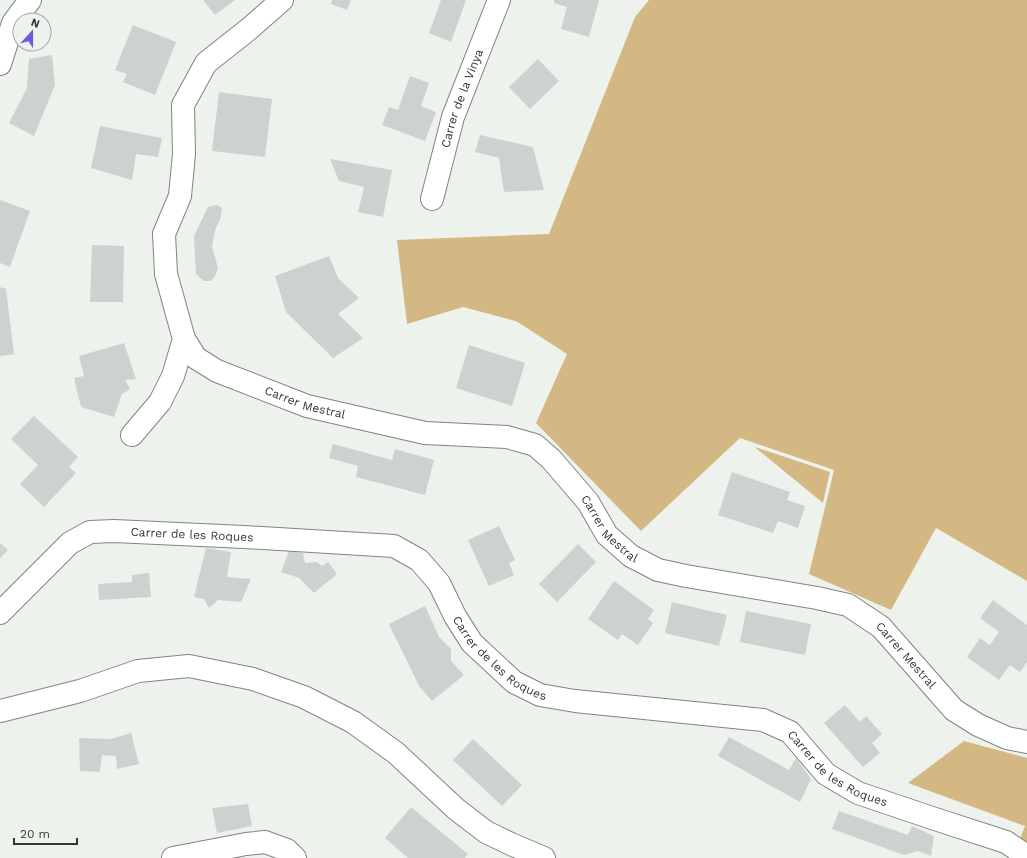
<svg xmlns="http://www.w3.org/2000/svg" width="1027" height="858" viewBox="0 0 1027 858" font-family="'Work Sans',sans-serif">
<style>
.forest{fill:#d3b884}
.building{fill:#ccd2cf}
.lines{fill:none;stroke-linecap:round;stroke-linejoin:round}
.minor-casing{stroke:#808480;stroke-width:24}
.minor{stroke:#fff;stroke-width:22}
.labels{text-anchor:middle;stroke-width:3;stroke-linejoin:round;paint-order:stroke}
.street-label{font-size:12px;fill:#353735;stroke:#eef2ed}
</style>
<rect width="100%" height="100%" fill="#eef2ed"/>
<g class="forest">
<path d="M649,0h378v581l-91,-53 -45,82 -82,-36 25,-104 -94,-32 -99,93 -105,-108 31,-69 -51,-33 -53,-14 -56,17 -10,-84 152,-6 86,-217z"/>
<path d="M755,447l75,25 -7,31 -66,-54z"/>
<path d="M964,741l63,17v100h-14l12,-32 -117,-43z"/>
</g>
<g class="building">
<path d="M203,0h32l-20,15z"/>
<path d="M332,0h19l-4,10 -16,-6z"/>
<path d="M441,0h25l-15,42 -22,-9z"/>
<path d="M554,0h45l-10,37 -28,-8 6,-22 -13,-4z"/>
<path d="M133,25l43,17 -21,53 -32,-13 4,-8 -12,-4z"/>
<path d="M52,55l3,30 -21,51 -25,-13 18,-35 2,-29z"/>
<path d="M538,59l21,22 -29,28 -21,-22z"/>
<path d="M410,76l19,7 -8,23 15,6 -11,29 -43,-16 7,-18 9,3z"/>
<path d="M219,92l53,7 -7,58 -53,-6z"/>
<path d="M100,126l62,12 -4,19 -22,-3 -4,26 -41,-12z"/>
<path d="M480,135l53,12 11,43 -40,2 -5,-34 -24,-6z"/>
<path d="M330,159l62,11 -9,47 -25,-5 6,-25 -25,-6z"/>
<path d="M0,200l30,11 -20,56 -10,-4z"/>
<path d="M217,205l5,3 -1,9 -6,13 -3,17 6,21 -3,8 -4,5h-7l-8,-7 -2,-38 14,-29z"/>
<path d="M92,245l32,1 -1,56h-33z"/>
<path d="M329,256l9,22 21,20 -21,16 25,24 -30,20 -47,-46 -11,-36z"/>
<path d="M0,287l6,2 8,65 -14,2z"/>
<path d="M124,343l12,36 -11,1 5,9 -8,5 -8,23 -33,-10 -7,-29 10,-2 -5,-20z"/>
<path d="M469,345l56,18 -13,43 -56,-18z"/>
<path d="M34,416l44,41 -9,10 7,6 -32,34 -24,-23 18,-19 -27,-26z"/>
<path d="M333,444l59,16 3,-11 39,11 -9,35 -69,-18 2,-11 -29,-8z"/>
<path d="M732,472l58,20 -3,8 18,6 -7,22 -20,-7 -5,12 -55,-18z"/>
<path d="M499,526l16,34 -6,3 5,12 -25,11 -21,-46z"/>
<path d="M0,543l8,7 -8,8z"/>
<path d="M578,544l18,18 -39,40 -18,-18z"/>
<path d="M206,548l25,4 -4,25 24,2 -10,23 -23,-2 -9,8 -5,-9 -10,-2z"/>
<path d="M289,551l14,2 2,10 12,-1 5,4 6,-4 9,12 -23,19 -15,-15 -18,-6z"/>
<path d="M149,573l2,24 -52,3 -1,-16 34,-2v-7z"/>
<path d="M614,581l40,29 -6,9 5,4 -15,22 -16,-11 -4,6 -30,-21z"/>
<path d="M993,600l34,25v37l-7,10 -10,-7 -11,15 -32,-23 13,-19 10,7 9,-13 -19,-14z"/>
<path d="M672,602l55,13 -8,31 -54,-13z"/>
<path d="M425,606l14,31 12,12v12l13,14 -32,26 -13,-15 -30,-62z"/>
<path d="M746,611l65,13 -6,31 -65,-13z"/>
<path d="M845,705l15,17 6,-6 16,18 -10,9 8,10 -17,14 -39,-44z"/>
<path d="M131,733l8,31 -22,5 -1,-13 -14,-1 -2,17 -20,-1 -1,-33 32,1z"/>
<path d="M729,737l60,33 7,-12 15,21 -11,23 -82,-46z"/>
<path d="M473,739l49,46 -20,21 -49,-46z"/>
<path d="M248,804l4,22 -35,7 -5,-25z"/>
<path d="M411,807l57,47 -3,4h-57l-23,-20z"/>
<path d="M839,811l69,24 4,-9 22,10 -3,20 -13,-5 -14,4 -72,-26z"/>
</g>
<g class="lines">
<defs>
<g id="minor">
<path d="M0,64l13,-41 17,-23"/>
<path id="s1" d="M432,199l21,-82 46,-117"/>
<path id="s2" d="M184,339l12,19 21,13 90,35 118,27 82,4 28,8 16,14 37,43 19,33 24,21 27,14 28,6 131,22 31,7 33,22 73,83 24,15 29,13 20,4"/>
<path d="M132,435l28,-33 13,-26 11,-37 -18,-65 -2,-40 16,-38 4,-42 -1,-49 23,-42 43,-34 33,-29"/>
<path id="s3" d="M0,613l70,-70 20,-11 24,-1 130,6 150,9 25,14 20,23 16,33 17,27 42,39 26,13 35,6 188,19 27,12 36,42 32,19 74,25 74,24 19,13v3"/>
<path d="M0,711l80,-20 58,-20 51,-5 64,13 51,18 49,25 43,31 60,56 30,23 27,13 31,13"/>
<path d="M173,858l73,-14 19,-2 22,8 8,8"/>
</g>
</defs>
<use href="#minor" class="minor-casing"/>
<use href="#minor" class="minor"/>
</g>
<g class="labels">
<g class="street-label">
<text dy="4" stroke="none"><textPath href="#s1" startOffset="105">Carrer de la Vinya</textPath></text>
<text dy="4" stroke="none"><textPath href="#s2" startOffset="141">Carrer Mestral</textPath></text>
<text dy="4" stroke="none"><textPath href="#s2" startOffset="489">Carrer Mestral</textPath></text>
<text dy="4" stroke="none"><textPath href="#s3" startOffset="224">Carrer de les Roques</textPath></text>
<text dy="4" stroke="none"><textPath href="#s3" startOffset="585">Carrer de les Roques</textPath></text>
<text dy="4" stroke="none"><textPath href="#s2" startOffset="825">Carrer Mestral</textPath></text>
<text dy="4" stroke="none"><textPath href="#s3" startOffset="956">Carrer de les Roques</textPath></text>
</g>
</g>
<g transform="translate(32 32) rotate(21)"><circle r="19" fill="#eef2ed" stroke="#a4a7a3"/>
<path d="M0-3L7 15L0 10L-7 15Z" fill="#6c5ed8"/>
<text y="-6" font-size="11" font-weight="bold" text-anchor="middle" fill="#353735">N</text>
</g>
<path d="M14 838v6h63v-6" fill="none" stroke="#353735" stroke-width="2"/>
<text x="20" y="838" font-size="12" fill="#353735" stroke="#eef2ed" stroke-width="3" paint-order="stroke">20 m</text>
</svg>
